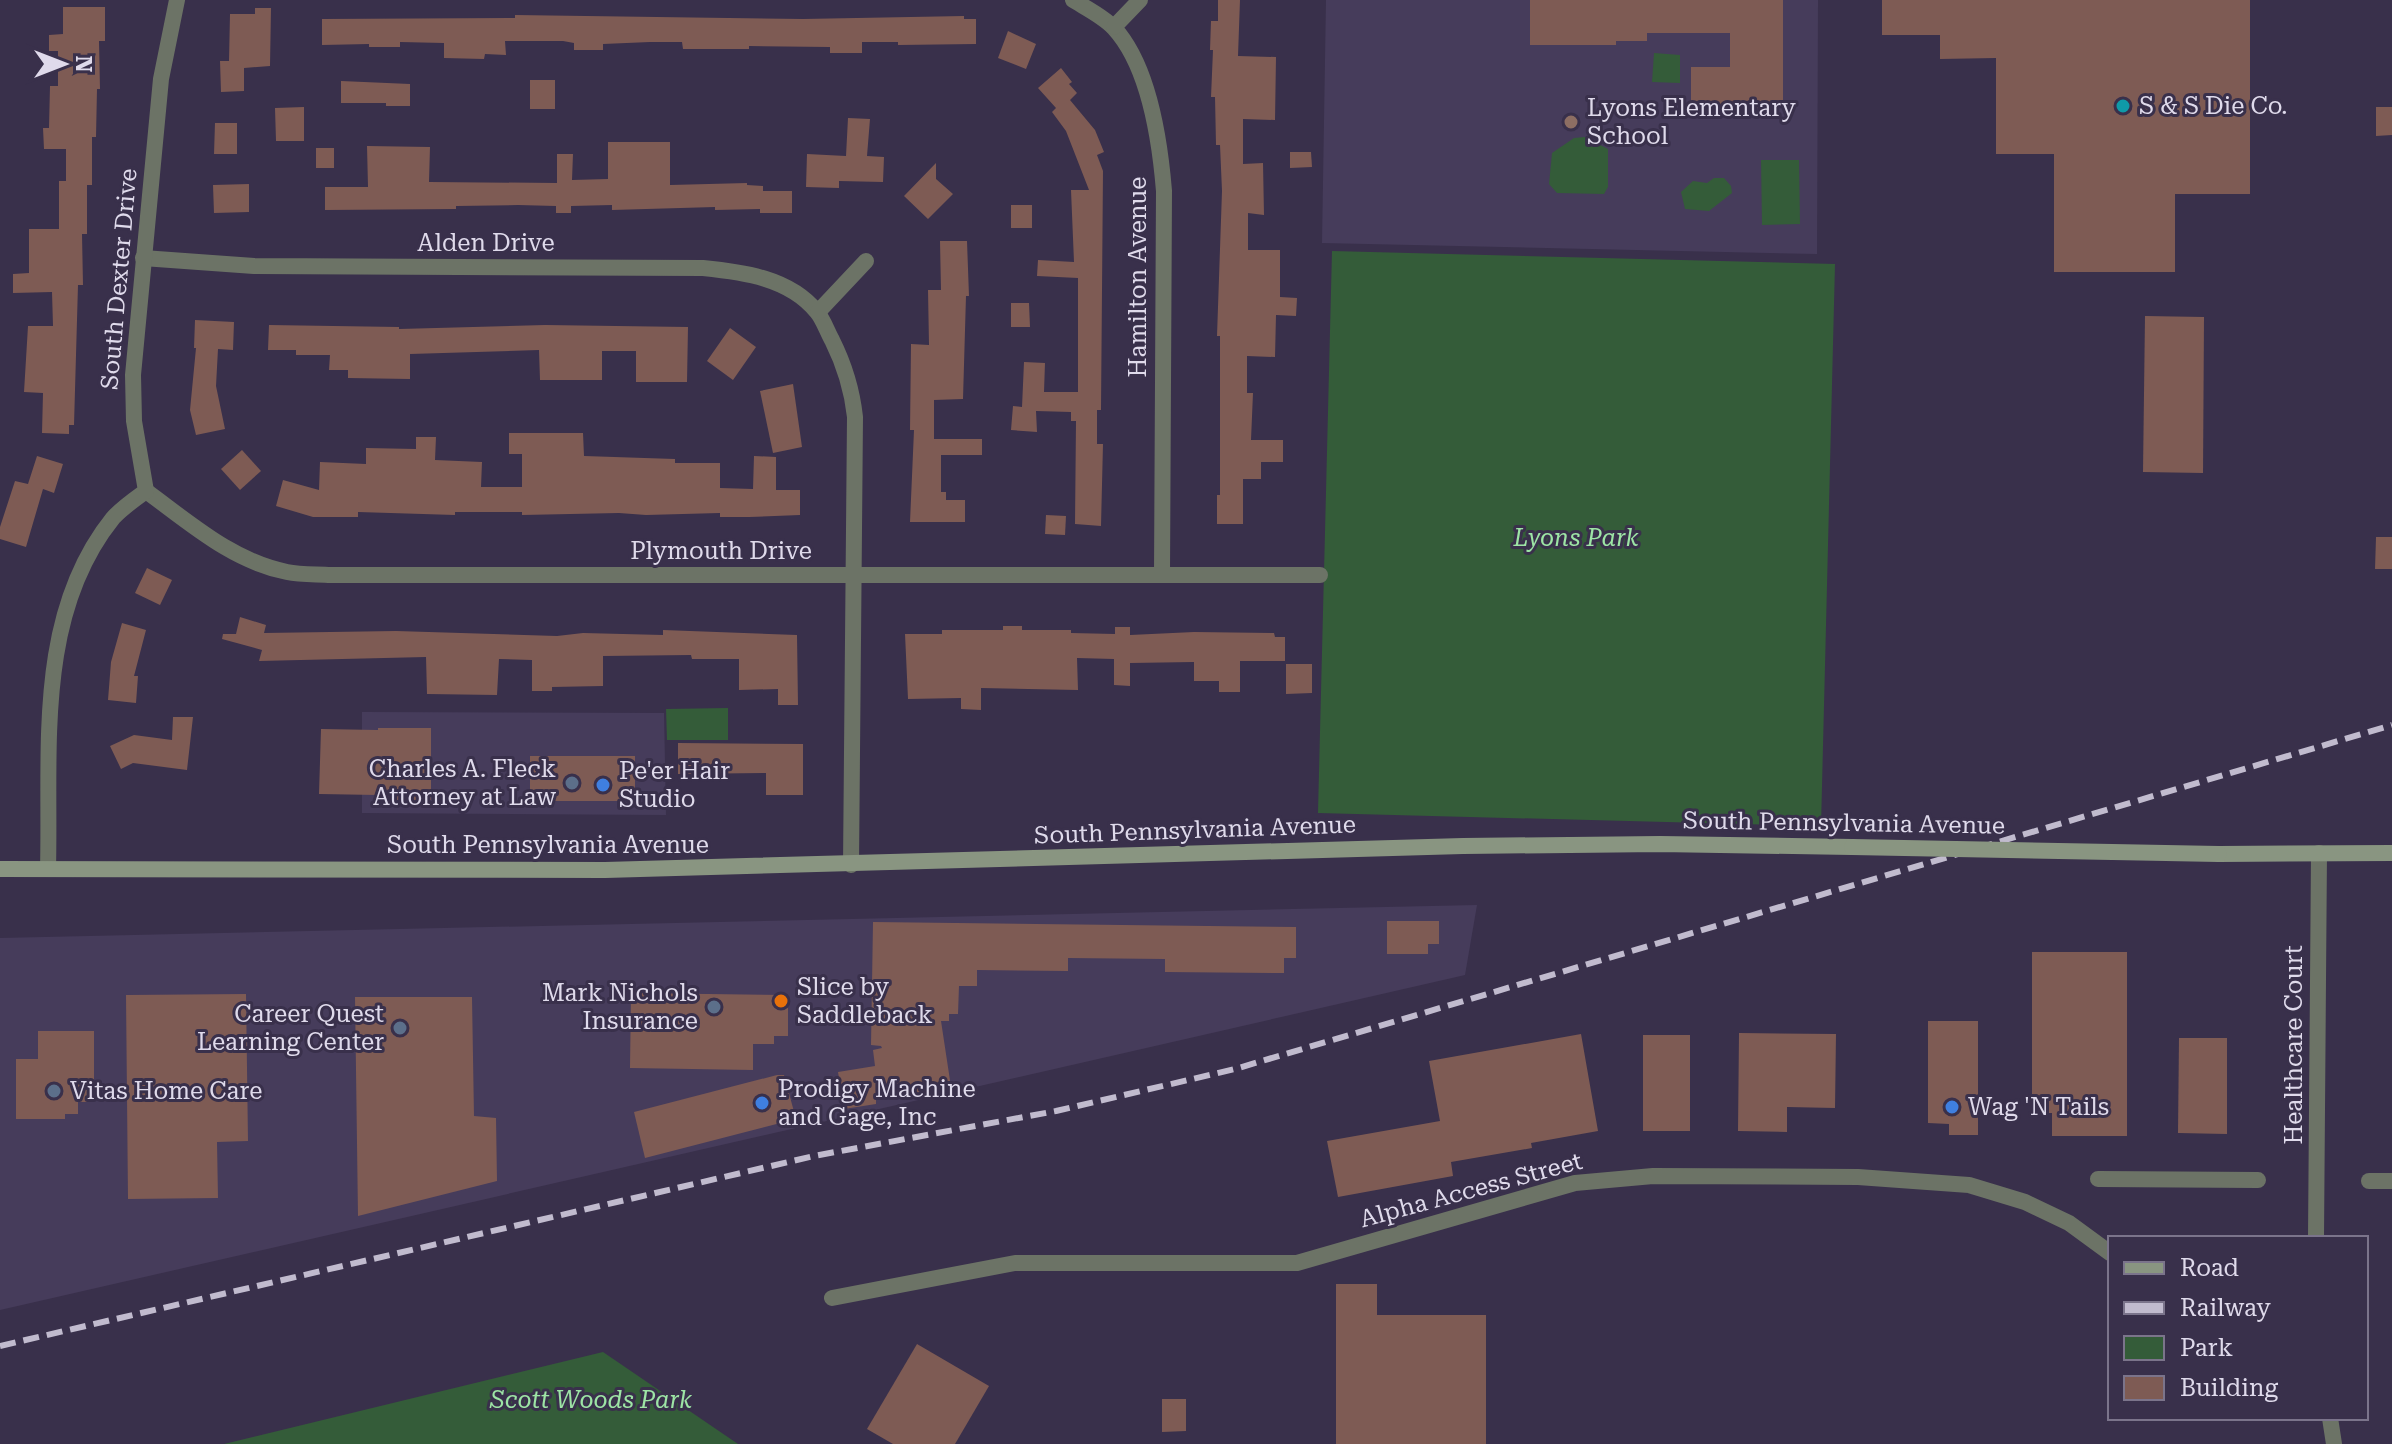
<svg xmlns="http://www.w3.org/2000/svg" width="2392" height="1444" viewBox="0 0 2392 1444" font-family="'Roboto Serif',serif">
<style>
.built{fill:#463c5b}
.park{fill:#345c39}
.building{fill:#7e5b54}
.lines{fill:none;stroke-linecap:round;stroke-linejoin:round}
.minor{stroke:#6c7366;stroke-width:16}
.secondary{stroke:#899581;stroke-width:16}
.rail{stroke:#c1bbce;stroke-width:6;stroke-dasharray:16 8;stroke-linecap:butt}
.secondary-bridge{stroke:#899581;stroke-width:16}
.culture-dot{fill:#0f9aa8;stroke:#39304b;stroke-width:3}
.education-dot{fill:#8d6e63;stroke:#39304b;stroke-width:3}
.service-dot{fill:#5c6f8a;stroke:#39304b;stroke-width:3}
.shop-dot{fill:#3f7fe0;stroke:#39304b;stroke-width:3}
.food-dot{fill:#e8710a;stroke:#39304b;stroke-width:3}
.labels{text-anchor:middle;stroke-width:6;stroke-linejoin:round;paint-order:stroke}
.poi-label{font-size:24px;fill:#dfdaeb;stroke:#39304b;text-anchor:start}
.street-label{font-size:24px;fill:#dfdaeb;stroke:#39304b}
.park-label{font-size:24px;font-style:italic;fill:#9de5a5;stroke:#39304b}
</style>
<rect width="100%" height="100%" fill="#39304b"/>
<g class="built">
<path d="M1326,0h492l-1,254 -495,-11z"/>
<path d="M362,712l302,1 2,102 -304,-2z"/>
<path d="M1477,905l-12,70 -1465,335v-372z"/>
</g>
<g class="park">
<path d="M1654,53l26,2v28l-28,-1z"/>
<path d="M1585,137l23,12v38l-4,7 -47,-1 -8,-9 3,-31 22,-15z"/>
<path d="M1761,160h38l1,64 -38,1z"/>
<path d="M1714,178h10l7,8 1,7 -23,18 -24,-2 -4,-17 12,-11 14,2z"/>
<path d="M1332,251l503,13 -14,562 -503,-13z"/>
<path d="M728,708v32h-61l-1,-31z"/>
<path d="M603,1352l135,92h-514z"/>
</g>
<g class="building">
<path d="M1218,0h22l-2,56 38,1 -1,63 -32,-1v45l20,-1 1,52 -16,-2v37h32v47l17,1 -1,18 -20,-1 -1,42 -28,-1v37h6l-2,47h32v22h-22v17h-18v45h-26v-29h3v-159h-3l5,-145 -2,-46h-4l-1,-48h-4l2,-47h-3l1,-29h7z"/>
<path d="M1530,0h253v108h-92v-41h39v-34h-83v8h-31v4h-86z"/>
<path d="M1882,0h368v194h-75v78h-121v-118h-58v-96l-56,1v-24h-58z"/>
<path d="M63,7h42v34h-6l1,48h-3l-1,48h-4v48h-5v49h-5l1,51h-5l-4,140h-5v9l-27,-1 1,-40 -19,-1 4,-66h25l-1,-34 -39,1v-19l16,-1v-44h30v-48h7v-32h-22l-1,-21h6l1,-42h8v-35h-9v-16l14,-1z"/>
<path d="M255,8h16l-1,58 -26,2v23l-23,1 -1,-31h9l1,-47h25z"/>
<path d="M515,15l288,4 161,-3v3h12v25l-78,1v-3h-36v11h-32v-6l-81,-1v3h-66l-1,-7h-32l-47,2v6h-29v-7l-11,-2h-58l1,14 -21,-1 -1,5 -40,-1v-15l-44,-1v5h-31v-3l-47,1v-26l193,-1z"/>
<path d="M1008,31l28,13 -10,25 -28,-11z"/>
<path d="M1061,68l11,14 -3,2 8,9 -7,7 25,30 9,22 -7,3 6,16 -2,239h-4v34h6l-2,82 -26,-2 1,-103h-5v-9l-35,-1 1,21 -26,-2 2,-24 9,1 2,-45 21,1 -1,29h34v-114l-41,-2 1,-16 36,2 -3,-72h18l-23,-59 -14,-19 4,-4 -18,-20z"/>
<rect x="530" y="80" width="25" height="29"/>
<path d="M341,81l69,3v22h-24v-3h-45z"/>
<path d="M304,107v34h-28l-1,-33z"/>
<path d="M2376,107h16v28l-16,1z"/>
<path d="M848,118l22,1 -3,37 17,1 -1,25 -44,-1v7l-33,-1 1,-33 39,2z"/>
<path d="M215,123h22v31h-23z"/>
<path d="M608,142h62v43l77,-2v2l16,1v5h29v22h-32v-4l-45,1v-3l-103,3v-5l-41,1v7h-15v-7l-38,-1 -62,1v3l-131,1v-23h43l-1,-41 63,1 -1,35 128,1v-29h16l-1,26 36,-1z"/>
<rect x="316" y="148" width="18" height="20"/>
<path d="M1290,152h21l1,15 -22,1z"/>
<path d="M936,163v16l17,15 -25,25 -24,-23z"/>
<path d="M249,184v28l-35,1 -1,-28z"/>
<rect x="1011" y="205" width="21" height="23"/>
<path d="M940,241h27l2,55h-3l-3,103 -29,1v39h48v16h-41v37h5v8h19v22h-55l4,-92h-4l1,-86 18,1 -1,-55h13z"/>
<path d="M1011,303h18l1,24h-19z"/>
<path d="M2145,316l59,1 -1,156 -60,-1z"/>
<path d="M195,320l39,2 -1,28 -15,-1 -2,37 9,43 -29,6 -6,-25 6,-62h-2z"/>
<path d="M269,325l130,2v2l146,-4 143,2 -1,55h-51v-31h-34v29h-62l-1,-30 -129,4v25l-62,-1v-8h-19l1,-15h-34v-5h-28z"/>
<path d="M730,328l26,19 -23,33 -26,-19z"/>
<path d="M793,384l9,63 -29,6 -13,-62z"/>
<path d="M509,433h74l1,23 91,3v4h45v25l33,1 1,-33 22,1v33h24v25l-51,2h-29v-4l-74,2 -27,-2 -97,2v-3h-67v3l-97,-3v5h-45l-37,-11 7,-26 36,10 1,-28 46,2v-16l50,1v-12h20l-1,23 47,2 -1,25h41v-33h-13z"/>
<path d="M242,450l19,21 -21,19 -19,-21z"/>
<path d="M37,456l26,8 -9,29 -11,-4 -17,58 -26,-8v-12l15,-46 13,3z"/>
<path d="M1046,515l20,1 -1,19 -20,-1z"/>
<path d="M2376,537h16v32h-17z"/>
<path d="M147,568l25,12 -12,25 -25,-12z"/>
<path d="M240,617l26,8 -2,8 132,-2 161,5 26,-3 80,2v-5l134,5 1,70h-20v-16l-39,1v-31h-47l-1,-4 -88,1v30l-51,1v4h-20v-31l-33,-1 -2,36 -70,-1 -1,-37 -167,4 3,-11 -40,-11 1,-5h13z"/>
<path d="M122,623l24,7 -12,46h4l-2,27 -28,-3 3,-38z"/>
<path d="M1003,626h19v4h49v3l44,1v-7h15v8l64,-3 80,1 1,4h10v24h-45v31h-21v-11h-25v-19l-64,1v23l-16,-1v-26l-37,-1 1,32 -97,-2v22l-20,-1v-11l-53,1 -3,-65h37v-4h61z"/>
<path d="M1286,664h26v29l-26,1z"/>
<path d="M173,717h20l-6,53 -54,-7 -12,6 -11,-23 24,-11 38,5z"/>
<path d="M378,728h53v72h-54v-5l-58,-1 2,-65 57,1z"/>
<path d="M678,743l125,1v51h-37v-22l-88,1z"/>
<rect x="530" y="756" width="105" height="45"/>
<path d="M1387,921h52v23h-11v10h-41z"/>
<path d="M873,922l423,5v31h-12v15l-119,-1v-13l-97,-1v13l-91,-1v16h-18l-1,28h-9v7h-8l10,66 -75,12v5l-32,5 -6,-37 37,-6 -2,-16 9,-2 -1,-2 -10,-1z"/>
<path d="M2032,952h95v184h-75v-23h-20z"/>
<path d="M631,993l157,2v41h-14v8h-21v26l-123,-2z"/>
<path d="M246,994l2,147 -31,1 1,56 -90,1 -2,-204z"/>
<path d="M355,997h117l2,119 22,2 1,63 -139,35z"/>
<path d="M1928,1021h50v114h-29v-11l-21,-1z"/>
<path d="M38,1031h56v71h-16v12h-13v5h-49v-60h22z"/>
<path d="M1739,1033l97,1 -1,74 -48,-1v25l-49,-1z"/>
<path d="M1581,1034l17,97 -67,12 1,5 -81,14 2,14 -115,21 -11,-56 113,-20 -11,-60z"/>
<rect x="1643" y="1035" width="47" height="96"/>
<path d="M2179,1038h48v96l-49,-1z"/>
<path d="M777,1075h7l12,44 -151,39 -11,-46z"/>
<path d="M1336,1284h41v31h109v129h-150z"/>
<path d="M917,1344l72,42 -34,58h-62l-26,-15z"/>
<path d="M1162,1399h24v32l-24,1z"/>
</g>
<g class="lines">
<g class="minor">
<path d="M1073,0c13,8 31,17 41,28 35,38 46,114 50,163l-2,384"/>
<path d="M1114,27l26,-27"/>
<path d="M143,258l111,8 449,2c40,4 87,10 114,44 6,7 10,19 15,28 13,26 20,49 23,77l-4,448"/>
<path d="M818,312l48,-51"/>
<path d="M146,491c44,32 86,70 141,81 14,3 30,2 44,3h989"/>
<path d="M48,869c3,-117 -14,-253 65,-351 9,-10 22,-19 33,-27l-12,-70 -1,-46 28,-296 16,-79"/>
<path d="M2098,1179l160,1"/>
<path d="M2369,1181h23"/>
<path d="M2316,1238l3,-385"/>
<path d="M832,1298l183,-35h282l278,-80 78,-7 205,1 111,8 56,17 44,21 41,30"/>
<path d="M2330,1418l4,26"/>
</g>
<g class="secondary">
<path d="M2219,854l173,-1"/>
<path d="M0,869l605,1 858,-24 197,-2 192,3"/>
</g>
<path class="rail" d="M0,1346l814,-190 242,-45 179,-42 1157,-344"/>
<path class="secondary-bridge" d="M1852,847l367,7"/>
</g>
<circle class="culture-dot" cx="2123" cy="106" r="8"/>
<circle class="education-dot" cx="1571" cy="122" r="8"/>
<g class="service-dot">
<circle cx="572" cy="783" r="8"/>
<circle cx="714" cy="1007" r="8"/>
<circle cx="400" cy="1028" r="8"/>
<circle cx="54" cy="1091" r="8"/>
</g>
<g class="shop-dot">
<circle cx="603" cy="785" r="8"/>
<circle cx="762" cy="1103" r="8"/>
<circle cx="1952" cy="1107" r="8"/>
</g>
<circle class="food-dot" cx="781" cy="1001" r="8"/>
<g class="labels">
<g class="poi-label">
<text x="2139" y="114">S &amp; S Die Co.</text>
<text x="1587" y="116">Lyons Elementary<tspan x="1587" dy="28">School</tspan></text>
<text x="556" y="777" text-anchor="end">Charles A. Fleck<tspan x="556" dy="28">Attorney at Law</tspan></text>
<text x="619" y="779">Pe'er Hair<tspan x="619" dy="28">Studio</tspan></text>
<text x="797" y="995">Slice by<tspan x="797" dy="28">Saddleback</tspan></text>
<text x="698" y="1001" text-anchor="end">Mark Nichols<tspan x="698" dy="28">Insurance</tspan></text>
<text x="384" y="1022" text-anchor="end">Career Quest<tspan x="384" dy="28">Learning Center</tspan></text>
<text x="778" y="1097">Prodigy Machine<tspan x="778" dy="28">and Gage, Inc</tspan></text>
<text x="70" y="1099">Vitas Home Care</text>
<text x="1968" y="1115">Wag 'N Tails</text>
</g>
<g class="street-label">
<text x="486" y="251">Alden Drive</text>
<text transform="translate(1138 277) rotate(-90)" y="8">Hamilton Avenue</text>
<text transform="translate(119 279) rotate(-85)" y="8">South Dexter Drive</text>
<text x="721" y="559">Plymouth Drive</text>
<text transform="translate(1844 823) rotate(1)" y="8">South Pennsylvania Avenue</text>
<text transform="translate(1195 830) rotate(-2)" y="8">South Pennsylvania Avenue</text>
<text x="548" y="853">South Pennsylvania Avenue</text>
<text transform="translate(2294 1045) rotate(-90)" y="8">Healthcare Court</text>
<text transform="translate(1471 1190) rotate(-15)" y="8">Alpha Access Street</text>
</g>
<g class="park-label">
<text x="1576" y="546">Lyons Park</text>
<text x="591" y="1408">Scott Woods Park</text>
</g>
</g>
<rect x="2108" y="1236" width="260" height="184" fill="#39304b" stroke="#7b748b" stroke-width="2"/>
<rect x="2124" y="1262" width="40" height="12" fill="#899581" stroke="#7b748b" stroke-width="2"/>
<text x="2180" y="1276" font-size="24" fill="#dfdaeb">Road</text>
<rect x="2124" y="1302" width="40" height="12" fill="#c1bbce" stroke="#7b748b" stroke-width="2"/>
<text x="2180" y="1316" font-size="24" fill="#dfdaeb">Railway</text>
<rect x="2124" y="1336" width="40" height="24" fill="#345c39" stroke="#7b748b" stroke-width="2"/>
<text x="2180" y="1356" font-size="24" fill="#dfdaeb">Park</text>
<rect x="2124" y="1376" width="40" height="24" fill="#7e5b54" stroke="#7b748b" stroke-width="2"/>
<text x="2180" y="1396" font-size="24" fill="#dfdaeb">Building</text>
<g transform="translate(64 64) rotate(90)" stroke="#39304b" stroke-width="6" paint-order="stroke">
<path d="M0-6L14 30L0 20L-14 30Z" fill="#dfdaeb"/>
<text y="-12" font-size="22" font-weight="bold" text-anchor="middle" fill="#dfdaeb">N</text>
</g>
</svg>
